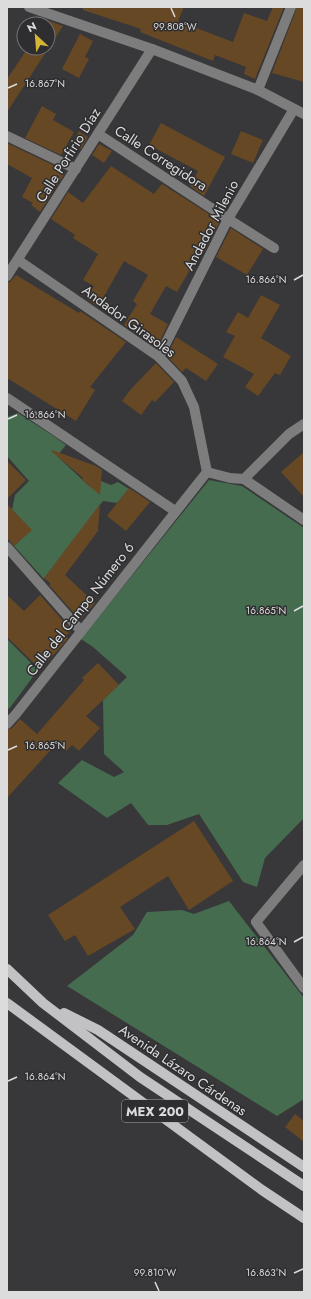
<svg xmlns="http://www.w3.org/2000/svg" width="311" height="1299" viewBox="0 0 311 1299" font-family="Jost,sans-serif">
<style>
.green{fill:#456c4f}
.building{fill:#664825}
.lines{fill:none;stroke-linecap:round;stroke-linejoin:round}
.minor{stroke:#7d7d7e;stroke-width:10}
.major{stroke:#c2c2c4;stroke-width:10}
.ticks{fill:none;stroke:#dddcdd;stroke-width:1.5}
.labels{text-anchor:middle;stroke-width:3;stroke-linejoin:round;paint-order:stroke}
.shield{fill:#2e2d2f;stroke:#a8a8a9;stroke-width:1}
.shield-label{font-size:13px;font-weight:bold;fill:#dddcdd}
.street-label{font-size:14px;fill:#dddcdd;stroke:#2e2d2f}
.ticks-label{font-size:10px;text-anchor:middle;fill:#dddcdd;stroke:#2e2d2f;stroke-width:3;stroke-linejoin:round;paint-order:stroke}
</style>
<rect width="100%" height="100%" fill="#383739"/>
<g class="green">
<path d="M18,413l37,24 11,8 -9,11 32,30 12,-5 10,4 7,-3 11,7 -12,14 -14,-2 -59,78 -30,-33 17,-16 -19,-20 3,-15 14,-14 -22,-25v-39z"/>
<path d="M209,480l33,6 62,42v290l-39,40 -8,29 -14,-5 -44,-68 -32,11h-19l-17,-22 -24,15 -49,-35 24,-23 32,17 10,-5 -20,-18 -1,-54 24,-23 -34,-30 -12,-8z"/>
<path d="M7,639l31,31 -29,39 -2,-2z"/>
<path d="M229,901l75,97v101l-27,17 -210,-130 66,-51 14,-23 35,-2 12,4z"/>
</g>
<g class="building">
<path d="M83,7h101l-6,14 55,21 11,-29 23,8 6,-14h11l-29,72 -11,-5 2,-7 -31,-12 -2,6 -73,-29 1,-3 -58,-19z"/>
<path d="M297,7h7v75l-32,-9z"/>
<path d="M41,18l22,8 -56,86v-33l21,-31h20v-24h-9z"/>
<path d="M80,34l13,7 -8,16 4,2 -10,19 -17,-9z"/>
<path d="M42,106l14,8 -3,6 21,12 -13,23 -36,-17z"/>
<path d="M161,123l64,34 -21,39 -14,-10 8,-15 -49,-26z"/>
<path d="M79,131l9,6 -7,12 -9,-5z"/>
<path d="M241,131l22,9 -10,23 -22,-9z"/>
<path d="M7,143l48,23 10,7 -25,39 -9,-7 2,-2 -11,-6 10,-19 -25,-14z"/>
<path d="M99,144l13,7 -8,12 -12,-8z"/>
<path d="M111,166l43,28 8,-10 58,37 -15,30 -3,-2 -25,43 -11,-6 -16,28 18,10 -11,23 -33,-22 13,-21 -4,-3 15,-26 -24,-14 -26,46 -11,-8 7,-13 -11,-6 15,-26 -25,-16 2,-3 -24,-16 17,-27 15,11z"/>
<path d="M231,228l32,21 -16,26 -31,-18z"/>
<path d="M16,275l63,38 1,-2 46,31 -36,45 5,3 -19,31 -69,-43v-96h3z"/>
<path d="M261,295l19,10 -19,33 30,18 -11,19 -5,-2 -17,23 -13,-9 9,-13 -31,-17 12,-21 -9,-4 12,-20 10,6z"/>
<path d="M176,337l42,27 -12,17 -20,-13 -4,4 -15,-16z"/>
<path d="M156,363l18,19 -19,20 -3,-2 -11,15 -19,-14 9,-12z"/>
<path d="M52,450l44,16 6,4 -2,25 -18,-15 1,-2 -32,-27z"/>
<path d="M304,452v45l-23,-25z"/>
<path d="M7,461l19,19 -19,19z"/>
<path d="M129,488l21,14 -24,29 -19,-15z"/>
<path d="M7,504l25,26 -18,16 -7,-8z"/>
<path d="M100,504l-2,27 -33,44 30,28 -15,17 -31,-35 2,-1 -7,-6z"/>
<path d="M7,595l17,16 16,-16 31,35 -5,6 2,2 -10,12 -18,19 -33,-32z"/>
<path d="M98,663l21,22 -33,31 14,12 -21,23 -7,-6 -6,6 -9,-8 -50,55v-68l5,-2 8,-9 17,15 47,-54 -2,-2z"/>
<path d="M194,821l39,60 -44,29 -21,-34 -48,31 15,22 -47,27 -13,-21 -10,6 -17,-26z"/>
<path d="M295,1114l9,7v21l-19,-15z"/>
</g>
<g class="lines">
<g class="minor">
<path d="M29,7l123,42 106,41 46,24"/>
<path d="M258,90l33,-83"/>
<path d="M98,134l130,85 46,29"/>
<path d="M7,136l69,33"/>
<path d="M18,260l141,97 23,24 12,26 13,65"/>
<path d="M7,276l145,-227"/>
<path d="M159,357l69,-138 66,-110"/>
<path d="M7,398l168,113"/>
<path d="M207,472l23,6 14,1 45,-45 15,-10"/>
<path d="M244,479l60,41"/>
<path d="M7,547l74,84"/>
<path d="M7,724l9,-10 191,-242"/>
<path d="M304,865l-48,57 48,66"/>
</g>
<g class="major">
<path d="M7,969l36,34 97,74 164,109"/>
<path d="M7,1003l255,187 42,28"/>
<path d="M64,1013l34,17 206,137"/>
</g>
</g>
<path class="ticks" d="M171,8l4,9M8,88l9,-4M294,280l9,-5M8,419l9,-4M294,611l9,-5M8,750l9,-4M294,942l9,-5M8,1081l9,-4M294,1273l9,-4M155,1282l4,9"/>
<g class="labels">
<rect class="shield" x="122" y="1100" width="66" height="22" rx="3"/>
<g class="shield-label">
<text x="155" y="1116">MEX 200</text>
</g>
<g class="street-label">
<text transform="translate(68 155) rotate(-58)" y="5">Calle Porfirio Díaz</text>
<text transform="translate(161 158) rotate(33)" y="5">Calle Corregidora</text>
<text transform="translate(211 225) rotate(-62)" y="5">Andador Milenio</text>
<text transform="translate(129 321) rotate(36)" y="5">Andador Girasoles</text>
<text transform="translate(80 609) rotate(-52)" y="5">Calle del Campo Número 6</text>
<text transform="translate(183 1070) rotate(34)" y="5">Avenida Lázaro Cárdenas</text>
</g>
</g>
<g class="ticks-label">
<text x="175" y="30">99.808°W</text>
<text x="45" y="87">16.867°N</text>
<text x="266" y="283">16.866°N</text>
<text x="45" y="418">16.866°N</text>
<text x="266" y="614">16.865°N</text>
<text x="45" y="749">16.865°N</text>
<text x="266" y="945">16.864°N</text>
<text x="45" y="1080">16.864°N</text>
<text x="155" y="1276">99.810°W</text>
<text x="266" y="1276">16.863°N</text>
</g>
<rect width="311" height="1299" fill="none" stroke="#dddcdd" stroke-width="16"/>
<g transform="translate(36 36) rotate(334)"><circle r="19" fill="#2e2d2f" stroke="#747375"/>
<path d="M0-3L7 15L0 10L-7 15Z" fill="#d5b535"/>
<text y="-6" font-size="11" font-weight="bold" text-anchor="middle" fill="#dddcdd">N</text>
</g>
</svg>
